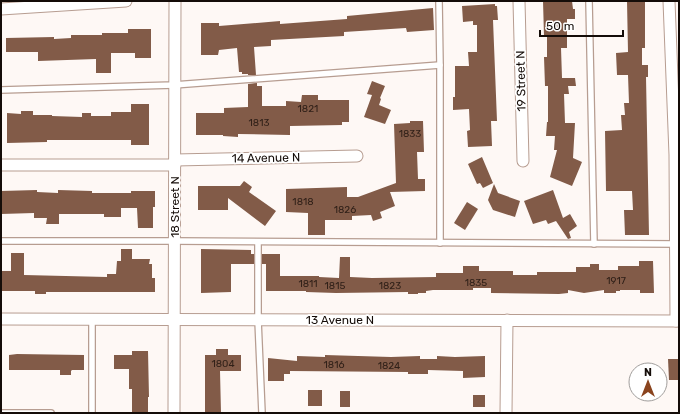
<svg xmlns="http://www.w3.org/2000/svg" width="680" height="414" viewBox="0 0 680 414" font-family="Rubik,sans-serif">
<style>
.building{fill:#825b48}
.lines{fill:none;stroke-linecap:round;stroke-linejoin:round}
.lane-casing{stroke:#b79d91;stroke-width:8}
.street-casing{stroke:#b79d91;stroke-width:13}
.lane{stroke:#fff;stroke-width:5.5}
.street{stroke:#fff;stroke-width:11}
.labels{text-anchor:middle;stroke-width:3.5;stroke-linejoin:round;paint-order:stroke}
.number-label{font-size:10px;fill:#302018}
.street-label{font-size:12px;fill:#140c08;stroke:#fff}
</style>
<rect width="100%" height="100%" fill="#fef8f5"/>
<g class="building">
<path d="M543,1h29l1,8h2v10h-8v29h-6l1,30h13l1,8h-8l1,8h-5l1,29h10l-2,35 9,4 -10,24 -22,-9 7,-27h-3l1,-14h-9l1,-14h1v-36h-3l-1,-29h3v-21h-3z"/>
<path d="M627,1h18v47h-3v17h6v12h-2l3,158h-24l-1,-25h9l-1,-19h-26l-1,-60 17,-1 -1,-15h4l-1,-12h5l-1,-28h-11l-1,-22 12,-1z"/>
<path d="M495,4v2h2l1,14h-5l4,101h-6l1,25 -24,1 -1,-16 3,-1 -1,-21 -16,1v-13h2v-31h14l-1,-14h9v-27h-4v-4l-10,1 -1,-16z"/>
<path d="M433,8l1,22 -27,2 -1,-4 -62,4v4l-73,4v6l-17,1 2,28h-8v-1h-6v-2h-3l-2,-24 -18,2 -1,5h-17v-32h18v3l61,-5v3l67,-5v-3z"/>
<path d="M128,29h23v29h-16v-5h-24v20h-15v-14l-58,2v-9h-32v-14l48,-1v2l17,-1v-3h31v-2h26z"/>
<path d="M372,81l13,5 -5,12 1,1 -2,6 12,5 -6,14 -21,-7 8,-22 -5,-1z"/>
<path d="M257,83v3h5v20h24v-5l15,1 1,-7h16v5h31v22h-7v3l-52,1v9l-52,-1v3l-15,-1v-1h-27v-22h28v-5l24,-1v-23z"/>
<path d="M131,104h18v41h-18v-5h-84v2l-40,1v-30l14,1v-3h12v4h19v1l30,1v-4h9v3h20v-4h20z"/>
<path d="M410,121h13l1,31h-7l1,27h7v12l-35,1 5,14 -15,6 2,6 -9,3 -2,-6 -19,1v4h-27v15h-17v-22l-22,-1v-23l61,-2v10h11l38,-14 -2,-59 16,-1z"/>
<path d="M482,157l11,26 -10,5 -3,-5 -3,1 -9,-20z"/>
<path d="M244,181l8,6 -3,5 27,19 -11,15 -37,-28v12h-30v-24h42z"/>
<path d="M494,184l4,9 22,8 -5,16 -22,-7 -5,-10z"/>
<path d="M37,190v2l21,1v-3l34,1v2h39v-2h24v16h-2v21h-15l-1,-20h-16v9h-17v-3h-45v10h-13l1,-6h-13v-5l-33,1v-23z"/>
<path d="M553,190l10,28 7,-4 7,12 -8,6 2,6 -3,1 -12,-18 -8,3 -2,-4 -13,4 -9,-23z"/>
<path d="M467,202l11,7 -13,21 -11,-7z"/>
<path d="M121,249h11v10h18l-1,5h3v14h3v14h-109v2h-11v-3h-34v-20h10v-18h13v22l83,2v-3h9l1,-13h4z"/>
<path d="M201,249l50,1v4h3v10h-23v28l-30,1z"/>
<path d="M262,254h18v22h39v1l20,1 1,-21h10v20l22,1 64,-1v-4h27v-7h16v5h34v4h24v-3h39v-5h14v-3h9v6h19v-4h21v-5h14l1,32h-14v-3h-20v1h-4v2h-12v-3l-20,3 -16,-3v3l-9,1 -68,-1v-5h-18v2h-40l-7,1v2h-8v1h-10v-2l-72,1 -30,-1v-1h-40v-27h-4z"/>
<path d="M216,349h12v6h13v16h-21l1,42h-16v-58h11z"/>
<path d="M132,351h16l1,46h-1v16h-16v-24h-3v-20h-15v-14h18z"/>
<path d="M17,354l67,1v15h-12l-1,1v4h-11v-5h-51v-15z"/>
<path d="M325,355l66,2 29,-1v3h17v-3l18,1 30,-1v21l-22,1v-7l-35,-1v4h-20v-2l-118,-1v3h-6v7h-16v-23l29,3v-5l28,1z"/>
<path d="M668,359h11v21h-10z"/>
<rect x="308" y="390" width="14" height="16"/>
<rect x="340" y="391" width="10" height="16"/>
<rect x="473" y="395" width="12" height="12"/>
</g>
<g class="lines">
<defs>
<g id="lane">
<path d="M439,1l1,64v178"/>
<path d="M589,1l5,243"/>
<path d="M1,90l173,-5 266,-20"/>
<path d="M1,241h174l502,3"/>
<path d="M258,242v78l4,93"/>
<path d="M92,318v95"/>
<path d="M1,413h50"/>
</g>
<g id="street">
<path d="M519,1l4,160"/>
<path d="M669,1l6,154 1,166"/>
<path d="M1,9l125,-8"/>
<path d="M175,160l182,-4"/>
<path d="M1,165h174"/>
<path d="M1,319l678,2"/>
<path d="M174,413l1,-412"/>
<path d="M506,413l1,-93"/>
</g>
</defs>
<use href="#lane" class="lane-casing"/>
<use href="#street" class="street-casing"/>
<use href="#lane" class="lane"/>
<use href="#street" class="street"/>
</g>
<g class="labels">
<g class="number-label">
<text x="308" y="112">1821</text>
<text x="259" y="126">1813</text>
<text x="410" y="137">1833</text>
<text x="303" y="205">1818</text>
<text x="345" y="213">1826</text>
<text x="616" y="284">1917</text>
<text x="476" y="286">1835</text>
<text x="308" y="287">1811</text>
<text x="335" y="289">1815</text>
<text x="390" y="289">1823</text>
<text x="223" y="367">1804</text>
<text x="334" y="368">1816</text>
<text x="389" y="369">1824</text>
</g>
<g class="street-label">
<text transform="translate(521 81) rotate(-91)" y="4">19 Street N</text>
<text transform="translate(266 158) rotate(-1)" y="4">14 Avenue N</text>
<text transform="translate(175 207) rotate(-90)" y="4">18 Street N</text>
<text x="340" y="324">13 Avenue N</text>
</g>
</g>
<rect width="680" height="414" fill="none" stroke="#140c08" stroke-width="4"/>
<g transform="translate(648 382)"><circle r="19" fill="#ffffff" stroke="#a19e9c"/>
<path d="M0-3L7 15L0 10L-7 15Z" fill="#8a441e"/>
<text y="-6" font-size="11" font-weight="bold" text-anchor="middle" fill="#140c08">N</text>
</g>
<path d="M540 30v6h83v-6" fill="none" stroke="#140c08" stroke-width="2"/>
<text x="546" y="30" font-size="12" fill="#140c08" stroke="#ffffff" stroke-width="3" paint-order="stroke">50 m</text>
</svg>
